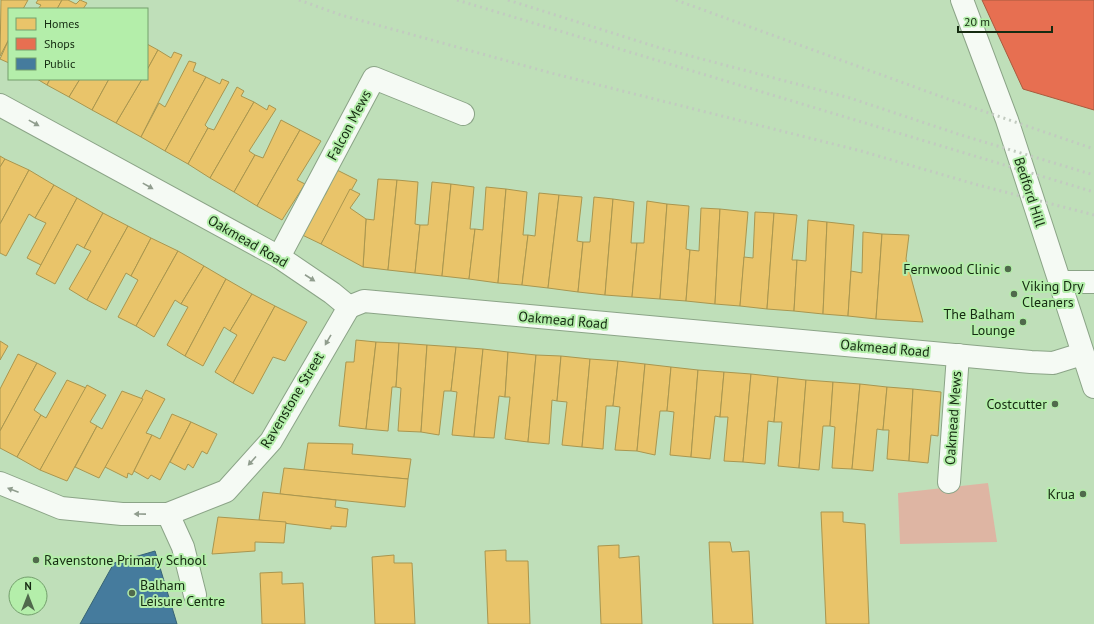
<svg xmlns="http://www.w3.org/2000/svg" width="1094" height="624" viewBox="0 0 1094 624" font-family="'PT Sans',sans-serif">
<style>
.green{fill:#deb5a3}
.homes{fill:#e9c46a;stroke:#a9964f}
.shops{fill:#e76f51;stroke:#a85b3e}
.public{fill:#457b9d;stroke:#376373}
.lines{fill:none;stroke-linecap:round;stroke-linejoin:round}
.minor-casing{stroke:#8ba487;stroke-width:24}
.major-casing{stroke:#8ba487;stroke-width:24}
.minor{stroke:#f5faf4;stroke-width:22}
.major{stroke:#f5faf4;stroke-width:22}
.rail{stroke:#c2cbc0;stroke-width:3;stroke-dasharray:2 4;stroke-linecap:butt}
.oneway{fill:#909d8e}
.poi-dot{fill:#506a4c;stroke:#b4eeaa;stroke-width:1.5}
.labels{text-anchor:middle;stroke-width:4;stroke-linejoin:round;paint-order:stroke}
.street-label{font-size:14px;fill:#152b11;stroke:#b4eeaa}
.poi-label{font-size:14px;fill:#152b11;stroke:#b4eeaa;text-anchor:end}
</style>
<rect width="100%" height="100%" fill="#bfdfb9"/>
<path class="green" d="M988,483l9,59 -97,2 -2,-51z"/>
<g class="homes">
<path d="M1,0h27l-5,9h-14v30l-9,17z"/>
<path d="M38,0h24l-5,9h-19l3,-4 -5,-2z"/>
<path d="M62,0h6l8,4 4,-4 7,3 -4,6h-26z"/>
<path d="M9,39v24l-9,-4z"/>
<path d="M147,44l11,6 -11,20z"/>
<path d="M158,50l13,8 3,-6 8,3 -41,82 -25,-14 26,-44h5v-9z"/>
<path d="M189,61l7,2 -3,8 13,6 -41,74 -24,-14 18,-34 6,4z"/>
<path d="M206,77l14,7 2,-5 7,3 -24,43 3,3 -20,36 -23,-13z"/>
<path d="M37,79h13l-3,6z"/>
<path d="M50,79h30l-11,18 -22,-12z"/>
<path d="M80,79h29l-17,31 -23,-13z"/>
<path d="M109,79h33l-26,44 -24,-13z"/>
<path d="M237,87l7,4 -3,5 13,6 -44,76 -22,-14 20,-36 6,2z"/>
<path d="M254,102l13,8 2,-5 7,4 -27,42 6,4 -21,37 -24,-14z"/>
<path d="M281,120l19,10 -43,76 -23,-14 21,-37 8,3z"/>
<path d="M300,130l21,11 -24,39 8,4 -23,36 -25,-14z"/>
<path d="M0,156l5,3 -5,8z"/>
<path d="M5,159l24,11 -29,54v-57z"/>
<path d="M29,170l25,15 -19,33 -6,-4 -23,42 -6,-3v-29z"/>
<path d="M337,170l20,10 -36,64 -25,-12 22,-40 7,3z"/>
<path d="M378,179l19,1 -9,90 -25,-3 3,-48 8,1z"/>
<path d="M397,180l21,2 -3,42 5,1 -5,48 -27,-3z"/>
<path d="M432,182l19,2 -9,92 -27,-3 5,-48h8z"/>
<path d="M451,184l23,3 -4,42h5l-6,50 -27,-3z"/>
<path d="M54,185l23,13 -36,67 -14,-7 19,-35 -11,-5z"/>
<path d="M486,187l20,2 -8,94 -29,-4 6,-50 8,1z"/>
<path d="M350,189l10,5 -10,14 16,11 -3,48 -42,-23z"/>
<path d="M506,189l21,3 -4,43h5l-6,50 -24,-2z"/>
<path d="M539,193l20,2 -11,93 -26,-3 6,-50 7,1z"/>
<path d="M559,195l23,2 -5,44 6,1 -5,50 -30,-4z"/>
<path d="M594,197l19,2 -8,96 -27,-3 5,-50h7z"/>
<path d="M77,198l26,15 -19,35 -7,-4 -22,40 -19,-10z"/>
<path d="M613,199l21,3 -3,41h6l-5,54 -27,-2z"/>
<path d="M647,201l20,3 -7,95 -28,-2 5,-54h7z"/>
<path d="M667,204l22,2 -3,43 4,1 -4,51 -26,-2z"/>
<path d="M701,208l19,1 -5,95 -29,-3 4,-51 9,1z"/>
<path d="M720,209l28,3 -8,94 -25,-2z"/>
<path d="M755,212l19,1 -7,96 -27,-3 4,-49 9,1z"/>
<path d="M103,213l25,13 -41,74 -18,-11 22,-38 -7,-3z"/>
<path d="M774,213l23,2 -5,45h5l-3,51 -27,-2z"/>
<path d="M808,220l19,2 -4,92 -29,-3 3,-51 9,1z"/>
<path d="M827,222l27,3 -6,91 -25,-2z"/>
<path d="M128,226l23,12 -20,38 -5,-3 -20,37 -19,-10z"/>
<path d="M863,232l19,2 -6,85 -28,-3 3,-45 11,2z"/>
<path d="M882,234l27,1 -3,24 17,63 -47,-3z"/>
<path d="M151,238l27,13 -42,75 -18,-9 20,-37 -7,-4z"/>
<path d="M178,251l26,15 -23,38 -6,-4 -21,37 -18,-11z"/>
<path d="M204,266l22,13 -41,77 -18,-11 21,-38 -7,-3z"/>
<path d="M226,279l26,15 -22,37 -6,-4 -21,39 -18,-10z"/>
<path d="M252,294l23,12 -42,77 -18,-11 22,-37 -7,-4z"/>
<path d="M275,306l32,16 -22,39 -12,-4 -20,37 -20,-11z"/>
<path d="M356,340l20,2 -10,87 -27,-3 7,-64h8z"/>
<path d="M0,341l8,5 -8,14z"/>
<path d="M376,342l23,1 -3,44h-4l-4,44 -22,-2z"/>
<path d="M399,343l28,2 -6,87 -23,-1 3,-43 -5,-1z"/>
<path d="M427,345l29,2 -5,44h-7l-5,44 -18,-3z"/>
<path d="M456,347l27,2 -9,88 -22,-2 5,-43 -6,-1z"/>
<path d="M483,349l25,3 -3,45 -6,-1 -5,42 -20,-1z"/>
<path d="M508,352l28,3 -8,87 -23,-3 5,-42h-5z"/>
<path d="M18,354l19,9 -37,68v-42z"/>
<path d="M536,355l25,1 -4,45 -5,-1 -3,44 -21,-2z"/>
<path d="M561,356l29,3 -8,88 -20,-2 5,-43 -10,-1z"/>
<path d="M590,359l28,2 -5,45h-7l-3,43 -21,-2z"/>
<path d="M618,361l27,3 -8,87 -22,-1 5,-43 -7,-1z"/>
<path d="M37,363l19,10 -22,37 7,5 -24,42 -17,-9v-17z"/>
<path d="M645,364l26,3 -4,44h-7l-5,44 -18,-4z"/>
<path d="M671,367l27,3 -7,87 -21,-2 4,-43 -7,-1z"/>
<path d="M698,370l26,2 -4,45 -5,-1 -5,43 -19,-2z"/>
<path d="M724,372l27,2 -8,88 -19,-1 4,-44h-8z"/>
<path d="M751,374l27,3 -4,45 -6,-1 -3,43 -22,-2z"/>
<path d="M778,377l28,3 -7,88 -21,-2 4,-44h-8z"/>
<path d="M67,380l19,8 -46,82 -23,-13 24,-42 5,3z"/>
<path d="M806,380l27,2 -3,44h-7l-4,44 -20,-2z"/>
<path d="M833,382l27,2 -8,85 -20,-1 3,-41 -5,-1z"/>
<path d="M860,384l27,3 -4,43 -6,-1 -4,42 -21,-2z"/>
<path d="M87,385l19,10 -16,27 7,4 -30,55 -27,-11z"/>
<path d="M887,387l26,2 -4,72 -22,-2 2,-29h-6z"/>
<path d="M913,389l28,3 -3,44 -7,-1 -3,28 -19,-2z"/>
<path d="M146,390l19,9 -19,34 6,2 -20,40 -4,-2 -1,5 -22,-11z"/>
<path d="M122,391l21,8 -44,79 -24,-11 22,-41 5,3z"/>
<path d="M172,414l19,8 -31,58 -9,-5 -3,4 -14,-8 18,-36 8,4z"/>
<path d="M191,422l26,12 -10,20 -5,-3 -9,17 -5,-4 -3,6 -15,-8z"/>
<path d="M308,443l45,1 -1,10 59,5 -3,20 -104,-9z"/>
<path d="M284,468l124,11 -3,28 -125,-13z"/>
<path d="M263,492l73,8 -1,7 13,2 -2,18 -15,-1v3l-72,-9z"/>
<path d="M821,512h22v10l22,2 4,100h-43z"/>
<path d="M218,517l68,5 -2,21 -29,-1v9l-43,3z"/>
<path d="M709,542h21l2,10 17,-1 4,73h-40z"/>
<path d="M619,545v13l20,-2 3,68h-41l-3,-78z"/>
<path d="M506,550v11h22l2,63h-42l-3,-73z"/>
<path d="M394,555v8h18l3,61h-40l-3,-67z"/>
<path d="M282,572v12l21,-1 2,41h-43l-2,-51z"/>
</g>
<path class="shops" d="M982,0h112v110l-71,-21z"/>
<path class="public" d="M155,551l22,73h-97l34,-61z"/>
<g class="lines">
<defs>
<g id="minor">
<path d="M0,105l279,152 53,36 17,14"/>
<path d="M279,257l95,-179 89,36"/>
<path d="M1060,282h34"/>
<path d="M349,307l15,-6 667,61 22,1 29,-9"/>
<path d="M949,482l9,-127"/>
<path d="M0,483l61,25 61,6h46l58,-23 45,-50 78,-134"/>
<path d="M168,514l15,33 12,48"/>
</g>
<path id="major" d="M962,0l45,120 87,267"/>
</defs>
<use href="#minor" class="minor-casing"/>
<use href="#major" class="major-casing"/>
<use href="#minor" class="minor"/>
<use href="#major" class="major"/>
<g class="rail">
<path d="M299,0l42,15 210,58 310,78 117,34 116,30"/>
<path d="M457,0l637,192"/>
<path d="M508,0l152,48 190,50 111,37 133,40"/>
<path d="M676,0l269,98 149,51"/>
</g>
</g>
<defs><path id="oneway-solid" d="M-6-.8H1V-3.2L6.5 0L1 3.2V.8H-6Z"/></defs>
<g class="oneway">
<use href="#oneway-solid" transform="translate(34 123) rotate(29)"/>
<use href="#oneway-solid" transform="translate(148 186) rotate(29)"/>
<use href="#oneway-solid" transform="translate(310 278) rotate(33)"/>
<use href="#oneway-solid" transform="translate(328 340) rotate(120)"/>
<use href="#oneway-solid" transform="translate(252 461) rotate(132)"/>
<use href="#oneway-solid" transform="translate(13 490) rotate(-159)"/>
<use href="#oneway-solid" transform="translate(140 514) rotate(-179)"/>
</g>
<g class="poi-dot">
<circle cx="1008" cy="269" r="4"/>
<circle cx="1014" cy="294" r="4"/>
<circle cx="1023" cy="322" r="4"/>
<circle cx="1055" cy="404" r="4"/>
<circle cx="1083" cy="494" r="4"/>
<circle cx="36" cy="560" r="4"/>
<circle cx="132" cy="593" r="4"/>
</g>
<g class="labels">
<g class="street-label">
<text transform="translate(349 125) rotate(-62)" y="5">Falcon Mews</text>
<text transform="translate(1030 192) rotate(72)" y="5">Bedford Hill</text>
<text transform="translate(248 241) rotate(30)" y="5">Oakmead Road</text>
<text transform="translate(563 320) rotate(5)" y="5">Oakmead Road</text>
<text transform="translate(885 348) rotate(5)" y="5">Oakmead Road</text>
<text transform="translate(292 400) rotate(-59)" y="5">Ravenstone Street</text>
<text transform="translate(953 418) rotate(-86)" y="5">Oakmead Mews</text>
</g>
<g class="poi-label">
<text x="1000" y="274">Fernwood Clinic</text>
<text x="1022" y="291" text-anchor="start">Viking Dry<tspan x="1022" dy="16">Cleaners</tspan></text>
<text x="1015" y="319">The Balham<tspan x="1015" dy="16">Lounge</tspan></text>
<text x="1047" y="409">Costcutter</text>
<text x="1075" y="499">Krua</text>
<text x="44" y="565" text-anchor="start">Ravenstone Primary School</text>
<text x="140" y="590" text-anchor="start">Balham<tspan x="140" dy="16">Leisure Centre</tspan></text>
</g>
</g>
<rect x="8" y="8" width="140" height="72" fill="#b4eeaa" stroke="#74a06d"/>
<rect x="16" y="18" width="20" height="12" fill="#e9c46a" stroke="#74a06d"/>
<text x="44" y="28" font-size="12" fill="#152b11">Homes</text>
<rect x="16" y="38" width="20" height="12" fill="#e76f51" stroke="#74a06d"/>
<text x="44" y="48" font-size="12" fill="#152b11">Shops</text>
<rect x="16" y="58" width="20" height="12" fill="#457b9d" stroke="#74a06d"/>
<text x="44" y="68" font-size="12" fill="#152b11">Public</text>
<g transform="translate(28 596)"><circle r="19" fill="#b4eeaa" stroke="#74a06d"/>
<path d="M0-3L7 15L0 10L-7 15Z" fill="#506a4c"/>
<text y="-6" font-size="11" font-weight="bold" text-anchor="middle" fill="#152b11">N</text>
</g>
<path d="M958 26v6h94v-6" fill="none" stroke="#152b11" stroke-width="2"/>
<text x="964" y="26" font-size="12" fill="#152b11" stroke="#b4eeaa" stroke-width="3" paint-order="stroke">20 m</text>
</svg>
